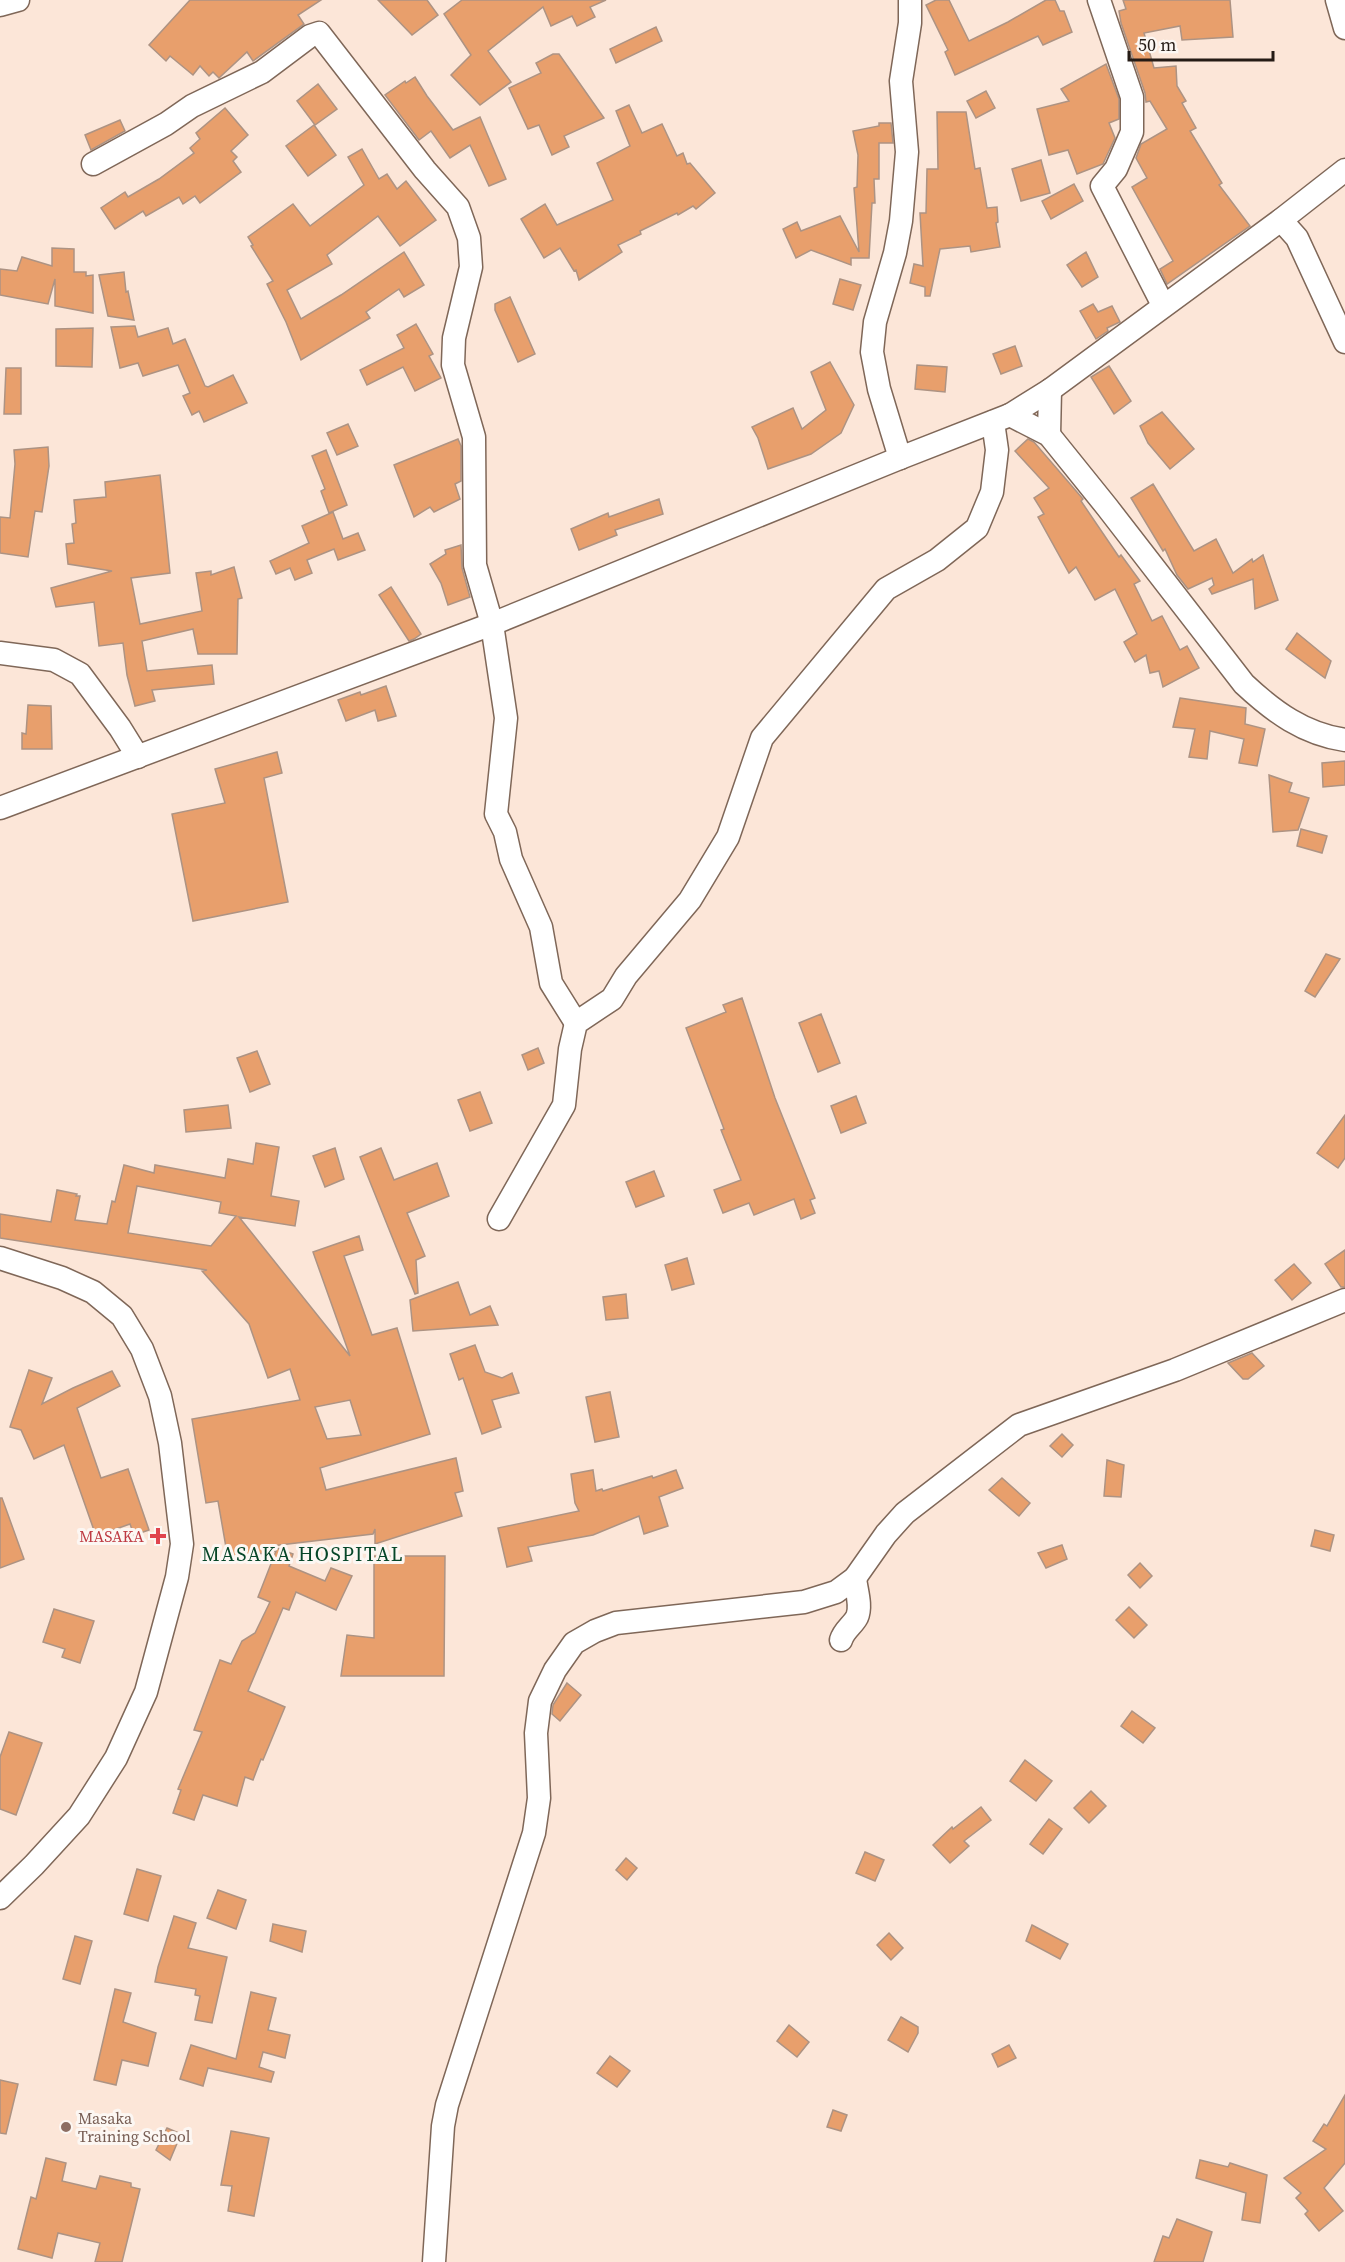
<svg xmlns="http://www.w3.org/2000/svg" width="1345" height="2262" viewBox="0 0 1345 2262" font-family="'Source Serif 4',serif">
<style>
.building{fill:#e89f6c;stroke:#ad9383;stroke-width:1.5;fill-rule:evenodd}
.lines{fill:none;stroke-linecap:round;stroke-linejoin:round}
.minor-casing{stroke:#7f6758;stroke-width:25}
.minor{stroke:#fff;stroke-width:22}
.health-dot{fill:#e0444e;stroke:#fcf7f3;stroke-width:2}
.education-dot{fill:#8d6e63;stroke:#fcf7f3;stroke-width:2}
.labels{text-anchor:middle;stroke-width:6;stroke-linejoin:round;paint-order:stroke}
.health-label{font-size:16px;fill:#be3a42;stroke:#fcf7f3;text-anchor:end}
.education-label{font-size:16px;fill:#785e54;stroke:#fcf7f3;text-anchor:start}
.quarter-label{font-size:20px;letter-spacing:1.5px;fill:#064628;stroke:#fcf7f3}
</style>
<rect width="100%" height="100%" fill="#fce6d8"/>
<g class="building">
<path d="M190,0h131l-23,15 6,9 -51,37 -6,-9 -28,26 -6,-6 -4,4 -9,-10 -7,9 -23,-19 -4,5 -17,-16z"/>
<path d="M378,0h49l11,15 -26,20z"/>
<path d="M462,0h144l-16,7 5,10 -18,9 -5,-10 -21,10 -8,-19 -55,44 23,31 -31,23 -29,-30 20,-20 -27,-41z"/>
<path d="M936,0h13l20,41 39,-19 38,-22h9l5,11h4l8,21 -29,13 -5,-9 -83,39 -10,-23 3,-2 -22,-45z"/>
<path d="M1123,0h107l3,37 -51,3 -2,-14 -36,7 10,35 22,-2 1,20 9,15 -4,2 14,25 -6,3 32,52 -3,2 31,41 -83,58 -7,-15 13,-8 -41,-74 15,-9 -11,-20 5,-14 26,-15 -17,-28 -4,1 -1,-9 -24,-70 -2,-12 7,-2z"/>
<path d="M656,27l6,14 -46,22 -6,-14z"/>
<path d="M553,54h6l45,64 -40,18 5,11 -17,8 -13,-30 -11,4 -19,-41 32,-15 -5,-10z"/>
<path d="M1106,64l13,35v20l-10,4 6,15 -12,26 -26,10 -9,-24 -19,5 -12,-46 32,-8 -8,-12z"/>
<path d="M415,77l12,19 26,34 27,-13 26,62 -17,7 -19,-41 -20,13 -19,-27 -12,9 -34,-45 20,-14 1,2z"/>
<path d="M318,84l19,25 -22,16 -18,-24z"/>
<path d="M986,91l9,17 -19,10 -9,-17z"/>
<path d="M629,105l13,28 20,-9 15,32 6,-3 4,11 3,-1 25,30 -19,16 -3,-3 -15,9 -1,-2 -37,18 1,3 -23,11 4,7 -43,28 -3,-10 -2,1 -14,-23 -16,10 -23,-39 24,-15 12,21 56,-25 -16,-37 33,-17 -14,-35z"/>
<path d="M225,108l23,27 -17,16 6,6 -4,4 8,11 -41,31 -5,-7 -12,8 -4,-7 -33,19 -3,-5 -28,18 -14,-21 24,-16 3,5 31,-18 35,-26 -4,-5 10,-9 -4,-6z"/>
<path d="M937,112h29l9,57 5,-1 7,40 10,-1 1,15 -2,1 4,24 -29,5 -1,-6 -30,3 -10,47h-5v-9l-15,-4 4,-19 9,2 -3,-53h6l1,-44h11z"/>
<path d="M120,120l5,11 -34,19 -6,-15z"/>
<path d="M879,123h12l2,20h-14v36h-5l1,24h-3l-3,55h-18v7l-40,-15 -15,8 -13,-29 14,-7 4,9 39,-15 19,36 -5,-64 3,-1 1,-32 -5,-24 26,-5z"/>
<path d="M314,125l22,30 -28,21 -22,-30z"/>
<path d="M362,149l17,30 8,-5 10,15 9,-8 30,39 -36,26 -22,-30 -51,39 5,9 -45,26 14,29 40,-24 63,-43 20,33 -20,12 -5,-8 -33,23 4,6 -69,42 -15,-38 -19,-38 6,-3 -22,-35 2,-1 -5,-8 45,-33 17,22 54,-41 -16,-28z"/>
<path d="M1041,160l9,33 -29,8 -9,-32z"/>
<path d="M1074,184l9,17 -32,18 -9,-18z"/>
<path d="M52,248l22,1v23h12v4l7,-1v38l-38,-7v-27l-7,25 -48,-9v-26l17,2 5,-14 30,9z"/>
<path d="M1086,252l12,25 -16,10 -15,-22z"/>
<path d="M124,272l2,20 2,-1 6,29 -26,-4 -9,-41z"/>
<path d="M840,279l21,6 -8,25 -20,-6z"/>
<path d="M510,297l25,57 -17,8 -23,-52v-6z"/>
<path d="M1093,304l5,8 14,-6 8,16 -13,6 1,3 -12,8 -16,-28z"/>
<path d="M416,324l17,30 -4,2 12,22 -26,13 -12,-24 -36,18 -7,-15 44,-22 -7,-13z"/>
<path d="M135,326l3,11 30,-9 5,16 12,-5 20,47 3,1 25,-12 14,28 -43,19 -5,-11 -7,4 -9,-19 7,-3 -12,-28 -35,11 -5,-13 -18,5 -9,-41z"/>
<path d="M93,328l-1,39 -36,-1v-37z"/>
<path d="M1015,346l7,20 -21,8 -8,-20z"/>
<path d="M830,362l24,43 -13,28 -30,21 -43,15 -10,-31 -6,-11 41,-19 9,21 24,-19 -15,-38z"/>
<path d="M917,365l30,2 -2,25 -30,-3z"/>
<path d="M1109,366l22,35 -17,13 -23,-37z"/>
<path d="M6,368h15v46h-17z"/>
<path d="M1162,412l32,37 -24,20 -22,-26 -8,-17z"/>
<path d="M348,424l10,22 -21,9 -10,-22z"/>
<path d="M458,439l3,7v35l-6,3 5,15 -26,13 -4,-5 -16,10 -20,-52z"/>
<path d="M1028,439l6,3 49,57 -2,2 38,56 2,-2 19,26 -6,3 18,37 10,-5 18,34 7,-4 12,22 -36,19 -4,-16 -9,2 -4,-18 -11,7 -11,-20 13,-8 -22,-45 -20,11 -19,-33 -7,6 -31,-56 6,-3 -10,-16 15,-10 -34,-37z"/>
<path d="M48,447l1,19 -7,46 -7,-1 -7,46 -28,-4v-36l10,1 5,-54 -1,-14z"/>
<path d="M326,450l21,55 -18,8 -8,-22 4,-2 -13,-33z"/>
<path d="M160,475l10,98 -39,5 9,46 62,-13 -6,-38 15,-2v4l23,-8 8,31 -4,1 -1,55h-39l-5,-25 -51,12 5,30 65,-6 2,19 -62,6 3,11 -20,5 -8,-31 -4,-32 -24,3 -5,-44 -38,5 -5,-19 61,-17 -44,-7 -2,-20 8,-1 -2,-19 4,-1 -2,-23 32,-3 -1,-15z"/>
<path d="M1153,484l41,67 22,-12 17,34 19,-14 1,3 10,-7 15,45 -23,9 -2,-30 -41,15 -3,-5 5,-4 -2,-7 -24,11 -11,-14 -12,-26 -2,2 -32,-53z"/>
<path d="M659,499l4,15 -48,16 2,5 -38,15 -8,-21 37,-16 1,4z"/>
<path d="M333,512l10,27 15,-6 7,17 -27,10 -4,-11 -27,11 5,13 -17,7 -5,-12 -14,6 -6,-13 39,-18 -7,-17z"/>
<path d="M461,545l1,23 8,29 -22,8 -7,-22 -11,-19 16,-10 -1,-4z"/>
<path d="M391,587l30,47 -7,5 -5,2 -30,-46z"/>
<path d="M1297,633l34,28 -6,17 -39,-29z"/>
<path d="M386,686l10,30 -18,5 -3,-11 -29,11 -8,-21 22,-8 1,3z"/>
<path d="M1180,698l66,10 -1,16 20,5 -8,37 -18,-3 5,-24 -34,-8 -3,28 -18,-2 6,-28 -22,-2z"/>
<path d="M28,705l23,1 1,43h-30v-16l4,1z"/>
<path d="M277,752l5,21 -18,5 24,124 -95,19 -21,-107 53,-11 -10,-34z"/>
<path d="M1345,761v24l-22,2 -1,-24z"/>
<path d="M1269,775l23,8 -3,9 20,6 -11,32 -25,2z"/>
<path d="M1301,829l26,7 -5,17 -25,-7z"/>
<path d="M1326,954l14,5 -25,38 -10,-6z"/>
<path d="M742,998l33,100 40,100 -5,2 5,13 -14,6 -7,-20 -40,16 -5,-12 -26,10 -9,-23 27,-10 -20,-50 3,-1 -38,-101 40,-16 -3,-7z"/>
<path d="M821,1014l19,49 -22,9 -19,-49z"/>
<path d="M538,1048l6,15 -16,7 -6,-15z"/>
<path d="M257,1051l13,33 -20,8 -13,-34z"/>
<path d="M480,1092l12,31 -22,8 -12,-31z"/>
<path d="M856,1096l10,27 -25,10 -10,-27z"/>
<path d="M228,1105l3,23 -45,4 -2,-22z"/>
<path d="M1345,1115v43l-7,10 -21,-15z"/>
<path d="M256,1143l23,4 -8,49 28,5 -4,25 -56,-9 111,139 -37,-104 46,-16 4,14 -19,6 28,79 25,-7 33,106 -110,34 6,22 130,-32 7,33 -8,2 7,23 -87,28v-15l-2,5 -102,12 22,8 -4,12 36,15 6,-13 21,8 -16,34 -40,-18 -7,18 -6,-2 -35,83 37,16 -22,53 -2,-1 -8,21 -8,-3 -8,29 -34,-11 -9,25 -21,-7 8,-23 -3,-1 24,-57 -8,-2 26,-70 11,4 11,-23 13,-8 15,-31 -12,-5 18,-46 -48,8 -10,-58 -12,2 -14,-84 108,-19 -10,-31 -22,9 -19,-54 -47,-53 5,-1 -207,-32v-24l51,8 6,-32 20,4 -1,2h4l-5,24 32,4 5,-23 3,1 9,-37 30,8 1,-8 70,13 3,-19 25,5zM137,1186l84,16 -2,11 17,3 -25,30 -83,-13zM350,1400l11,35 -34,4 -12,-32z"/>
<path d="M335,1148l9,31 -19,8 -12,-31z"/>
<path d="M381,1148l13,32 43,-17 12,33 -42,17 18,43 -9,4 2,33 -3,1 -55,-137z"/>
<path d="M654,1171l10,25 -28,11 -10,-25z"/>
<path d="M1345,1250v37h-4l-16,-23z"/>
<path d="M687,1258l7,26 -22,6 -7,-25z"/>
<path d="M1294,1264l17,19 -19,17 -17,-20z"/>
<path d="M458,1282l12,33 20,-9 8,19 -85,6 -3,-31z"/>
<path d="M626,1294l2,24 -22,2 -3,-23z"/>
<path d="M475,1345l10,27 17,6 10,-5 7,20 -27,7 9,27 -19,7 -19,-56 -4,2 -9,-26z"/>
<path d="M1252,1353l12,13 -16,13h-5l-15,-16z"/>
<path d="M29,1370l23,8 -10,26 31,-16 39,-17 8,15 -43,22 24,70 27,-9 21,61 -15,5 -4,-11 -34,12 -32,-91 -30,14 -13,-29 -11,-3z"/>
<path d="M610,1392l9,45 -24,5 -9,-45z"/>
<path d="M1062,1434l11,11 -11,12 -12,-11z"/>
<path d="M1107,1460l17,5 -3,32 -17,-1z"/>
<path d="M593,1470l3,21 6,-2 1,2 49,-15 1,2 23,-8 7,18 -24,9 9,29 -24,8 -5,-18 -46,19 -65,12 4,14 -25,6 -9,-39 81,-17 -4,-8 -4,-29z"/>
<path d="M1002,1478l28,25 -11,13 -30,-26z"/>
<path d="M0,1498h2l22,61 -24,9z"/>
<path d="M1315,1530l19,5 -4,16 -19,-5z"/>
<path d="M1062,1545l5,14 -21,9 -8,-15z"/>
<path d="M374,1556h71l-1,120h-103l6,-41 27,3z"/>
<path d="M1140,1563l12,13 -12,12 -12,-13z"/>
<path d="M1129,1607l18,18 -13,13 -18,-18z"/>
<path d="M54,1609l40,12 -14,42 -18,-6 3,-8 -22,-7z"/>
<path d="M567,1683l14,12 -21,26 -8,-7 1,-9z"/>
<path d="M1132,1711l23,17 -12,15 -22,-17z"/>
<path d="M9,1732l33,11 -26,72 -16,-6v-52z"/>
<path d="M1025,1760l27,21 -16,20 -26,-20z"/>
<path d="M1091,1791l15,15 -17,17 -15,-15z"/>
<path d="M981,1807l10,13 -27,21 5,5 -19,17 -17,-18 19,-18 1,2z"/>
<path d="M1049,1819l13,10 -19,25 -13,-10z"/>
<path d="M865,1852l19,8 -9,21 -19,-8z"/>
<path d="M626,1858l11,10 -10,12 -11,-10z"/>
<path d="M137,1869l24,7 -13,45 -24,-7z"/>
<path d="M218,1890l28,10 -10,29 -29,-11z"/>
<path d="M174,1916l22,7 -8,25 39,9 -15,66 -17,-3 5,-24 -5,-1 1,-6 -41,-7 3,-15z"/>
<path d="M273,1924l33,7 -4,21 -32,-11z"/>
<path d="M1032,1925l36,19 -8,15 -34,-18z"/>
<path d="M889,1933l14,15 -12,12 -14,-15z"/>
<path d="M75,1936l17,5 -12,43 -17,-5z"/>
<path d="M115,1989l16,4 -8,29 33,11 -8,33 -26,-6 -6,25 -22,-5z"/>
<path d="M251,1992l25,6 -8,32 22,5 -5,23 -22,-6 -4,15 15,5 -3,10 -63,-14 -5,18 -23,-7 11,-34 45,14z"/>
<path d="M901,2017l17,10v6l-10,19 -20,-12z"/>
<path d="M789,2025l20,17 -12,15 -20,-16z"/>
<path d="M1009,2045l7,13 -18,9 -6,-13z"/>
<path d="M610,2056l20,15 -13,16 -20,-14z"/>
<path d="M0,2080l18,4 -12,50 -6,-1z"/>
<path d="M1345,2095v68l-21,25 19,23 -24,20 -14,-17 3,-3 -12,-13 5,-5 -17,-15 42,-29 -13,-8 11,-17 3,2z"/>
<path d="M833,2110l14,5 -6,16 -14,-4z"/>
<path d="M167,2128l14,6 -11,26 -14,-10z"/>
<path d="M231,2131l38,7 -15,78 -26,-5 4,-25 -11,-1z"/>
<path d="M46,2158l20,5 -4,18 34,8 4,-13 31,7v4l9,2 -18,73h-27l5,-19 -42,-10 -6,25 -34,-9 13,-52 5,2z"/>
<path d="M1200,2160l28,7 2,-4 37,12 -7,48 -18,-3 4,-27 -50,-15z"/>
<path d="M1177,2219l35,13 -9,30h-49l9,-26 6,2z"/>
</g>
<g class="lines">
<defs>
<g id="minor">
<path d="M1099,0l33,97v35l-16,37 -14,17 61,119"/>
<path d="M1337,0l8,28"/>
<path d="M0,5l18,-5"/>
<path d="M93,164l73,-40 26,-18 70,-34 48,-36 9,-3 106,137 33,37 11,31 2,29 -17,71 -1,27 21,72 1,128 17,59 14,94 -10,96 9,18 6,27 30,68 10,56 25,40"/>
<path d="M1281,220l16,18 48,104"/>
<path d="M1010,415l39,20 58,72 137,177c30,28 60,50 101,56"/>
<path d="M1049,435l1,-45"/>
<path d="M900,458l-21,-69 -7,-37 3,-30 20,-69 6,-32 6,-69 -6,-71 9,-58v-23"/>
<path d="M0,653l54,7 26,14 40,54 18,29"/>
<path d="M0,808l492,-184 408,-166 110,-43 40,-25 231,-170 64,-50"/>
<path d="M499,1219l65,-114 6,-56 6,-26 36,-24 14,-23 64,-76 38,-63 34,-99 124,-149 51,-29 40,-32 15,-36 5,-42 -4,-28"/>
<path d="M0,1258l62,20 31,14 29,24 20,33 18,47 10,47 12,101 -5,33 -31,115 -30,66 -37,58 -45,49 -34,33"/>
<path d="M841,1640c3,-10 12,-15 16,-23 5,-11 -1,-28 -2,-39"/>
<path d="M434,2262l9,-136 4,-21 87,-272 5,-35 -3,-65 4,-32 15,-31 19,-27 21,-12 21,-8 188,-21 32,-10 19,-14 31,-44 19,-21 114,-88 156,-55 170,-70"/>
</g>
</defs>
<use href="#minor" class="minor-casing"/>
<use href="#minor" class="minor"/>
</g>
<path class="health-dot" d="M155 1527h6v6h6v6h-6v6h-6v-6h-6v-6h6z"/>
<circle class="education-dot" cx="66" cy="2127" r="6"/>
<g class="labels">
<g class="health-label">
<text x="144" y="1542">MASAKA</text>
</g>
<g class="education-label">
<text x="78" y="2124">Masaka<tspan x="78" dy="18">Training School</tspan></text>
</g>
<g class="quarter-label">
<text x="303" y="1561">MASAKA HOSPITAL</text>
</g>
</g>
<path d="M1129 51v9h144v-9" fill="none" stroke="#251b15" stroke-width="3"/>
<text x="1138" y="51" font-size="18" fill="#251b15" stroke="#fcf7f3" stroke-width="4.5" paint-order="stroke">50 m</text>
</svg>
